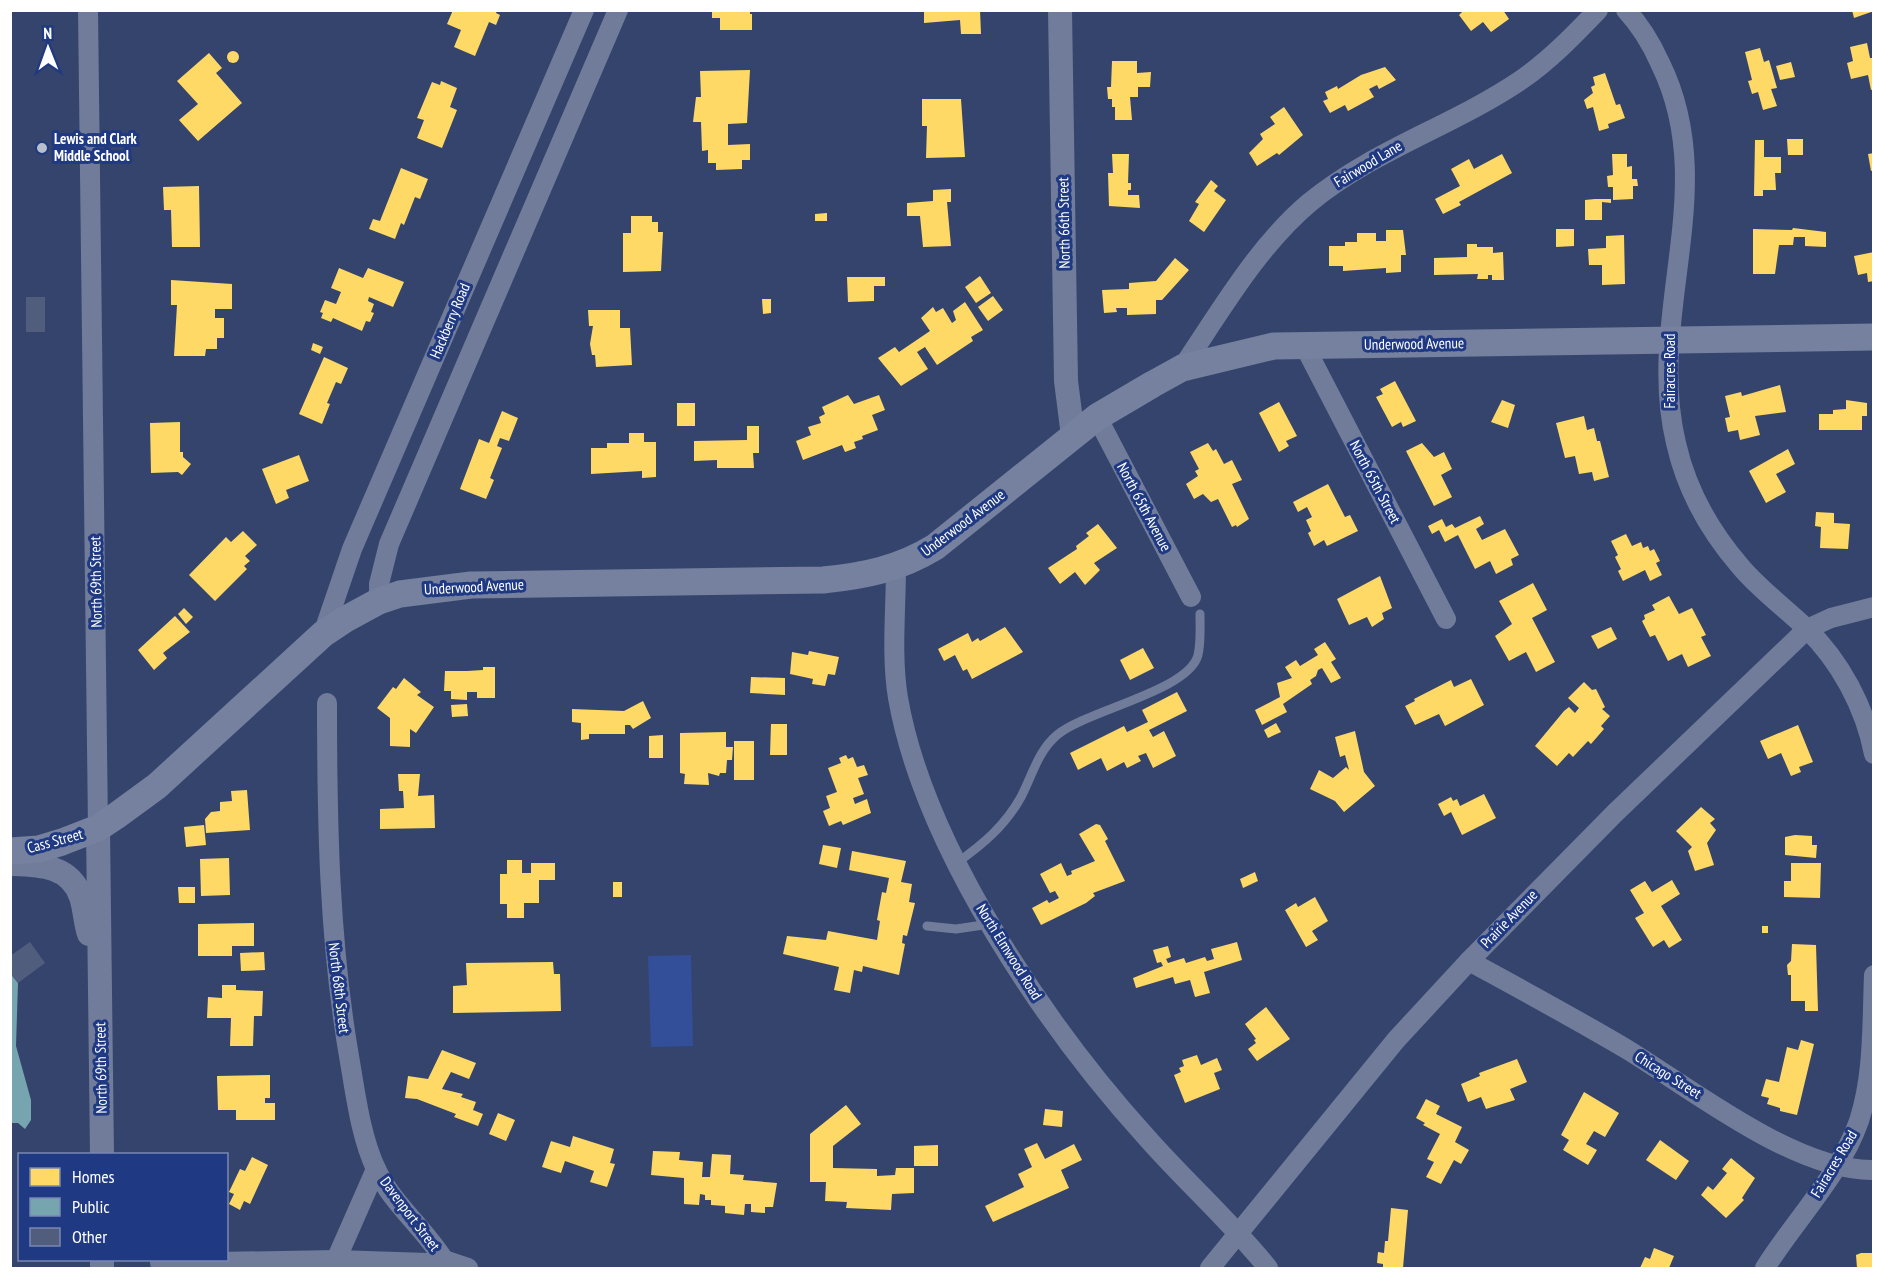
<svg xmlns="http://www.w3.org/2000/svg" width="1884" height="1279" viewBox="0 0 1884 1279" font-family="'PT Sans Narrow',sans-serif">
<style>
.green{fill:#334f9a}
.homes{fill:#ffd966}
.public{fill:#76a5af}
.building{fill:#515d7d}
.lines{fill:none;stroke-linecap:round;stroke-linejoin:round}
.service{stroke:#717b9a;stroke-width:9}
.minor{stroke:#717b9a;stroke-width:20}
.tertiary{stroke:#717b9a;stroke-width:24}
.secondary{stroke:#76809f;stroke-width:27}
.poi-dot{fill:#b8becc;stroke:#1f3982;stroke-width:2}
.labels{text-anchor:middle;stroke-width:6;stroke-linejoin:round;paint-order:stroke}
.poi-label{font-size:15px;font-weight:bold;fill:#fff;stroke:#1f3982;text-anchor:start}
.street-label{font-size:15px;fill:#fff;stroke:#1f3982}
</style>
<rect width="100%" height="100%" fill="#35446c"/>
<path class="green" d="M691,955l2,91 -42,1 -3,-91z"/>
<g class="homes">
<path d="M453,10h44l-1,3 4,2 -4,10 -7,-3 -14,34 -21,-9 7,-17 -14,-6z"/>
<path d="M712,10h38v4h2v16h-32v-12h-8z"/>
<path d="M924,10h56l1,24h-20l-1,-14 -36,3z"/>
<path d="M1464,10h39l6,9 -18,13 -8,-10 -12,9 -12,-16z"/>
<path d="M1852,10h21l1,1 -20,7z"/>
<path d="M1867,43l3,15h4v31l-3,1 -3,-15 -17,4 -4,-16 6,-2 -3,-14z"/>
<path d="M1760,48l4,14 5,-2 8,28 -6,1 6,17 -14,4 -5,-18 -6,2 -4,-13 4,-1 -7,-28z"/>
<circle cx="233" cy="57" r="6"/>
<path d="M209,53l13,15 -6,5 26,30 -44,38 -19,-21 19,-16 -21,-23z"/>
<path d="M1112,61h25v12l14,-1 -1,15h-12v10h-8l2,23h-17v-13h-3v-8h-4l-1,-12h4z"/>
<path d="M1791,62l4,15 -15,3 -4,-14z"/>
<path d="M1385,67l11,13 -17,9 -2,-4 -8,4 5,8 -26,14 -3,-6 -15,8 -7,-12 5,-2 -3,-7 12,-6 1,3 23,-14z"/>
<path d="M750,70l-3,53 -19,1v21l22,-1v16h-8v9l-26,1v-7h-8v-13l-6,1 -1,-29h-8l3,-25h5l-1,-26z"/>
<path d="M1605,73l11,32 4,-1 5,14 -17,6 1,4 -10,3 -6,-24 -6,2 -3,-9 9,-7 -2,-6 4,-2 -2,-8z"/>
<path d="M441,81l16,7 -7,19 7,3 -15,38 -25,-10 7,-18 -7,-2 15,-36 8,3z"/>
<path d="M922,99h39l4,58 -39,1 1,-32h-5z"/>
<path d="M1284,107l19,28 -24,20 -2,-2 -20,13 -8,-13 14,-14 -3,-5 15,-10 -5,-7z"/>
<path d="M1787,139h16v16h-15z"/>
<path d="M1755,140h9v17h17v16h-6l1,17h-13v6h-9z"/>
<path d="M1874,153v17l-3,1 -3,-17z"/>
<path d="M1112,154h17l-1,29h3v7h-3v5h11l1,13 -31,-2 -1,-33h5z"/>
<path d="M1502,154l10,19 -53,29 2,3 -18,9 -8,-15 25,-13 -9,-17 18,-10 5,10z"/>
<path d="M1612,154h15v13l5,-1v13h5l1,7h-5v13l-20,1v-13h-5l-1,-11 6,-1z"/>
<path d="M401,168l27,11 -8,20 -5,-2 -11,28 -3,-2 -6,16 -26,-10 4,-10 7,2z"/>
<path d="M1211,180l7,6 -4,5 12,9 -22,32 -15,-11 10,-17 -4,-2z"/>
<path d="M199,186l1,61h-28l-1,-37h-7l-1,-23z"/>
<path d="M951,189v13h-4l4,44 -28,1 -3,-31h-13v-13l26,-2v-11z"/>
<path d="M1595,199h16v4l-9,-1v18h-17v-20z"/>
<path d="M827,213v8h-12v-7z"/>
<path d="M631,216h21v6h6v10h5l-2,39 -38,1v-39h8z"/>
<path d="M1793,228l33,4v15l-21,-1v-9h-11l-1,8h-14l-4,29h-22v-45l39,1z"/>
<path d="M1556,229h18v17l-18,1z"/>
<path d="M1386,230h17l3,25h-5v17l-15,1v-5l-43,3v-5h-14v-20h16v-4h12v-9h19v8h10z"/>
<path d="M1624,235l1,49 -23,1v-20h-13l-1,-16 18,-1v-12z"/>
<path d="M1467,244h10v3h16v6l10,-1 1,28h-12v-5h-4v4h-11l1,-5 -44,1v-17l33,-1z"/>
<path d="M1874,252v29l-6,1 -1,-9 -9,2 -4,-19z"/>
<path d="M1175,258l14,12 -27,30h-6v14l-29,1v-7h-11l1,4 -13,1 -2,-23 27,-1v-6l27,-2z"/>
<path d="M339,268l24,10 5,-10 36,14 -11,25 -24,-10 -1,4 6,3 -3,8 3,1 -4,9 -4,-1 -4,10 -29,-13 -2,4 -10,-4 2,-5 -3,-1 5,-12 11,4 5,-12 -10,-4z"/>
<path d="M980,276l11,17 -15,10 -11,-16z"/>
<path d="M847,277h38v9h-11v15l-26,1z"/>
<path d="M171,280l61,4v25h-17v9h9v20h-7v11h-11l-1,7h-31l3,-51h-6z"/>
<path d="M993,296l10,14 -15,11 -10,-14z"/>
<path d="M762,299h9v14l-8,1z"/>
<path d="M965,302l18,28 -12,7 2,4 -36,24 -12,-18 -8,5 11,17 -27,17 -23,-28 17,-11 4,5 31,-21 -9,-13 12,-11 3,5 7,-4 9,15 4,-3 -3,-9z"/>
<path d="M588,310h32v18h10l2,37 -36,2 -1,-12h-3l-2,-11 3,-18h-4z"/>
<path d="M313,343l10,4 -3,7 -9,-4z"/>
<path d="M324,357l24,11 -7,16 -5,-2 -9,21 3,1 -8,20 -23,-10z"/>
<path d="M1395,381l21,40 -13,6 -2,-5 -9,5 -16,-30 7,-3 -3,-5z"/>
<path d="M1780,385l6,27 -31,4 5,19 -20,5 -2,-10 -10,2 -3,-14 5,-1 -5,-21 16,-4 1,4z"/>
<path d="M848,395l6,9 25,-9 6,15 -13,5 6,15 -16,6 1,3 -9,3 2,6 -11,4 -3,-7 -39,15 -7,-19 15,-6 -3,-8 13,-4 -2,-6 6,-3 -3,-7z"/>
<path d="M1502,400l13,5 -7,23 -17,-6z"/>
<path d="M1846,400l21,3v13h-5v14h-43v-16h14v-4l13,-1z"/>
<path d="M1279,402l18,34 -11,5 3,5 -10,6 -20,-39z"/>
<rect x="677" y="403" width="18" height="23"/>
<path d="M502,411l16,7 -9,23 -9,-3 -3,8 5,2 -12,30 4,2 -8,19 -26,-10 19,-50 10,4z"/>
<path d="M1584,416l3,14 7,-2 3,13h3l9,36 -15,4 -2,-9 -13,2 -4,-18 -10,2 -9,-35z"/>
<path d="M180,422v30h3v5l8,7 -9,11 -4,-3 -27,1 -1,-50z"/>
<path d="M747,426h12v27h-6l1,15h-37v-8l-23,1v-20l53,-1z"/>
<path d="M629,433h15v9h12v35l-14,1v-7l-51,3v-26h16v-5h22z"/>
<path d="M1208,443l5,8 3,-2 8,15 8,-4 10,20 -10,4 17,35 -12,8 -1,-2 -4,2 -14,-28 -7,3 -8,-8 -9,5 -8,-15 12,-8 -3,-5 4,-2 -9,-17z"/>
<path d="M1422,443l12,14 10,-5 8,17 -11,6 11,22 -18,9 -28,-55z"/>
<path d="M1788,449l7,15 -19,10 10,18 -20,11 -17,-32z"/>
<path d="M299,455l10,26 -23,9 3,8 -13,6 -14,-35z"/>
<path d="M1328,484l17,33 5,-2 8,16 -31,15 -3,-6 -10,6 -6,-13 3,-2 -5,-11 6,-3 -5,-10 -9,5 -5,-10z"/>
<path d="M1816,512l18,1v10l16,1 -2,25 -28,-1 1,-21 -6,-1z"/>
<path d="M1480,516l4,8 -8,5 6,11 23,-11 14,26 -8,4 2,6 -17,9 -6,-13 -15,8 -17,-34 -13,7 -6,-12 -7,4 -4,-8 14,-7 4,8 6,-3 3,4z"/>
<path d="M1098,524l19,24 -23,15 6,7 -15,15 -10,-13 -15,12 -12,-16 29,-19 -1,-3 13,-10 -3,-3z"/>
<path d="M243,531l14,14 -12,11 5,5 -6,5 3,3 -32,32 -26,-26 37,-38 5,5z"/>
<path d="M1626,534l6,12 9,-4 2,6 5,-2 2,5 4,-2 6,12 -4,2 6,12 -12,6 -5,-11 -22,11 -5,-10 3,-2 -6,-12 3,-2 -7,-14z"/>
<path d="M1380,576l12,32 -10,5 2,6 -12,8 -5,-10 -18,8 -12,-26z"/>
<path d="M1533,583l14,27 -15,8 23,44 -19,10 -10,-20 -17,9 -14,-25 17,-12 -13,-23z"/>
<path d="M1669,596l10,18 13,-6 14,27 -5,2 10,19 -23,11 -6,-13 -14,7 -13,-26 -5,2 -8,-16 3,-2 -1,-4 11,-5 -3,-5z"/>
<path d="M184,608l9,9 -7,7 -8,-10z"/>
<path d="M175,616l15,16 -27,21 4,5 -13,12 -16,-20z"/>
<path d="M1005,627l18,25 -51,27 -5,-10 -4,2 -8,-16 -11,6 -6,-12 30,-16 4,9 6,-4 2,3z"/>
<path d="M1611,627l6,12 -19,10 -7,-13z"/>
<path d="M1325,642l11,17 -5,3 10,16 -10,5 -9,-15 -4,2 -2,6 -6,4 2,4 -29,20 4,8 -25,13 -7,-15 25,-13 -3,-14 15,-5 -7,-11 11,-7 4,6 18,-11 -4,-6z"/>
<path d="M1143,648l11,20 -24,12 -10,-20z"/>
<path d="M809,651l30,6 -4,18 -7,-1 -3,12 -13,-2 1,-5 -23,-5 2,-22 16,3z"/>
<path d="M483,667h12v31h-18v-6h-10v8l-16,-1v-8h-7l1,-20h22l16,-1z"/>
<path d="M751,677l34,1v17l-35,-2z"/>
<path d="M404,678l17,14 -4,3 17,12 -18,26 -6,-4v18l-20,-1v-28l-13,-10 16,-21 3,2z"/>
<path d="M1471,679l13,26 -39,21 -6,-12 -24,11 -10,-19 10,-5 -1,-2 37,-19 3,7z"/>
<path d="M1584,682l8,8 4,-1 9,18 -3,2 8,7 -9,10 3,3 -13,15 -3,-3 -15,16 -4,-4 -12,13 -22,-20 29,-35 5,-4 6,6 4,-5 -11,-10z"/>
<path d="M1177,692l10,19 -38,19 4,7 11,-6 12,25 -23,12 -7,-15 -8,3 3,5 -14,7 -3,-6 -17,9 -6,-13 -23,12 -8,-17 54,-27 3,6 21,-10 -6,-12z"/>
<path d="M643,701l8,17 -18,11 -3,-4h-5v9h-36v5l-8,1v-17l-9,-1v-13l52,2z"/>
<path d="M467,704l1,12 -16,1 -1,-12z"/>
<path d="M1276,723l5,9 -13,6 -4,-8z"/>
<path d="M771,724h16v31h-17z"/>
<path d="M1798,725l15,37 -14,5 2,5 -10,4 -10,-23 -13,6 -8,-18z"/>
<path d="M1355,731l9,41 11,14 -31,26 -9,-11 -25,-12 9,-19 14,8 13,-11 3,3 -4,-15 -5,2 -5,-20z"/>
<path d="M726,732v15h7l-1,13h-5l-1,13h-6l-1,3 -11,-3 1,12 -25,-1 1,-10 -5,-1v-40z"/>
<path d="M663,735v23h-14v-22z"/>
<rect x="734" y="741" width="20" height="39"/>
<path d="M846,755l2,4 5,-2 4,10 7,-2 4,10 -10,3 6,16 -11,4 2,6 12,-5 4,14 -28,12 -2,-4 -12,5 -6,-15 7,-3 -4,-12 11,-4 -9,-24 13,-5 -2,-5z"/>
<path d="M398,774h22l-2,22 16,-1 1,33 -55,1v-20l24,-1 -1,-17h-4z"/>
<path d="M247,790l3,40 -44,3 -1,-14 6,-7 9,-1v-9l12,-1 -1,-10z"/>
<path d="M1484,794l12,24 -34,17 -11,-23 -7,4 -6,-12 13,-7 2,4 4,-2 3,7z"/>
<path d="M1701,807l14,12 -5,4 6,7 -9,13 7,22 -19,6 -7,-20 4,-4 -16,-16z"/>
<path d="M1096,824l4,1 8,14 -3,2 20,40 -32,12 2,3 -9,7 -45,22 -9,-17 15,-8 2,3 10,-5 -4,-7 -5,2 -10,-19 21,-11 6,13 5,-2 -1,-3 24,-10 -16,-27z"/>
<path d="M204,825l2,20 -20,2 -2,-20z"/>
<path d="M1795,835l17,1v9h5l-1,13 -31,-3v-18z"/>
<path d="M823,845l18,3 -4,20 -18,-4z"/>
<path d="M852,851l54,10 -5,21 11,2 -3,18 6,1 -8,33 -4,-1 -1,8 3,1 -6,31 -36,-9 -1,6 -8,-2 -4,23 -16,-3 5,-23 -56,-13 4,-18 39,4 2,-9 49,9 3,-19 -3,-1 5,-28 4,1 3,-15 -40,-8z"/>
<path d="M229,858l1,37 -29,1 -1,-37z"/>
<path d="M507,860h15v13h9v-10h24v17h-16v23h-15v15h-17v-14h-7v-30h7z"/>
<path d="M1791,863h30l-1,35 -36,-1v-16h7z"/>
<path d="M1255,872l3,9 -15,7 -3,-9z"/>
<path d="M1672,880l8,14 -19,12 21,34 -13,8 -5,-8 -11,7 -18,-29 9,-5 -14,-23 15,-9 7,11z"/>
<rect x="613" y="882" width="9" height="15"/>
<path d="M178,887h17v16h-16z"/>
<path d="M1315,897l13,24 -16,10 6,9 -12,7 -21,-37 11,-7 2,4z"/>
<path d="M254,923v23h-22v10h-34v-32z"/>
<rect x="1762" y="926" width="6" height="7"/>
<path d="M1237,942l5,18 -38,12 6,21 -15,4 -5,-17 -15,4 -2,-7 -37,11 -3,-10 30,-12 -2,-4 -4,1 -4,-13 15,-4 3,11 -5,2 2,4 16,-5 2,5 19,-6 2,4 7,-2 -3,-10z"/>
<path d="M1792,944l24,1 2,66h-13v-10h-14v-26h-3l-1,-10 4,-4z"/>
<path d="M264,952l1,18 -24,1 -1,-18z"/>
<path d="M553,962l1,12h6l1,37 -108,2v-27l14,-1 -1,-22z"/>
<path d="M222,985h14v5l27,1 -1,25h-8l-1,30h-23l1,-28h-24l1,-21 14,1z"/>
<path d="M1266,1007l24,32 -33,22 -9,-12 8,-6 -2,-3 2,-1 -11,-15z"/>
<path d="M1801,1040l13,4 -17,71 -17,-4v-3l-13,-4 2,-6 -8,-2 5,-17 13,3 8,-35 11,3z"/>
<path d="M442,1050l34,13 -7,16 -18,-7 -9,17 21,5 -2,3 15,5 -3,8 10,4 -5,12 -24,-9 2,-3 -39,-15 -12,-1 3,-22 20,3z"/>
<path d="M1197,1055l4,10 16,-7 5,12 -8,3 6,16 -35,14 -11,-28 7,-3 -2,-4 5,-2 -2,-6z"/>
<path d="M1517,1059l10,23 -17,7 5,11 -29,9 -5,-12 -13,5 -7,-18 19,-8 -1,-3z"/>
<path d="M270,1075v23h-5v5h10v17h-39v-10h-18l-1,-34z"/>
<path d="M1584,1092l35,21 -14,24 -11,-6 -8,13 11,6 -9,15 -25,-15 6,-10 -8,-5z"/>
<path d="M1426,1099l14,7 -4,8 26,13 -7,15 14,8 -8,14 -7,-4 -13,24 -15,-7 8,-15 -7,-3 13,-25 -17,-9 2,-2 -9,-5z"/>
<path d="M846,1105l15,19 -28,22v22l44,1v7l18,-1 1,-7h18v25l-22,1 -1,16 -45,-2 1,-6 -22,-1 1,-19h-16v-48z"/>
<path d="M1045,1109l18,2 -1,16 -19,-2z"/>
<path d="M498,1113l17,7 -9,21 -17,-7z"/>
<path d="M573,1136l41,13 -4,14 5,1 -8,23 -17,-5 4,-11 -29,-10 -4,12 -19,-6 9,-26 19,6z"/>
<path d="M1660,1140l29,21 -13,19 -30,-20z"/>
<path d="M1037,1143l8,16 29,-15 8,16 -21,10 8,18 -76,34 -8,-16 39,-19 -6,-13 14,-7 -8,-18z"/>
<path d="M938,1145v21h-24v-20z"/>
<path d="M653,1151l27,1 -1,8 24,2 -1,15h8l2,-23 19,1 -1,19 14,1 -1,5 34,3 -4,24h-8v6l-14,-1v-8h-6l-1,11 -19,-2v-7l-14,-1v-5h-6v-5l-5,-1 -1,11 -15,-1v-26l-33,-3z"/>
<path d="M252,1157l16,8 -18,39 -6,-3 -4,9 -11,-6 5,-10 -5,-2 11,-23 5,2z"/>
<path d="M1731,1158l24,20 -13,20 2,2 -18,18 -25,-23 7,-9 5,4 14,-17 -5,-4z"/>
<path d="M1391,1208l17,2 -5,58h-20v-4l-6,-1 1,-11 6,1 1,-12h3z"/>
<path d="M1654,1248l20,8 -5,12h-29l5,-11 5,2z"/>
<path d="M1861,1253h13v15h-17l-1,-13z"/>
</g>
<path class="public" d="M10,973l8,10 -2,63 15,54v20l-6,9 -7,-6h-8z"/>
<g class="building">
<rect x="26" y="297" width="19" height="35"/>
<path d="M30,942l15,21 -27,20 -8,-10v-17z"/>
</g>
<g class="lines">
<g class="service">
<path d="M958,862c25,-18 47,-36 63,-65 11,-21 17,-46 36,-62 30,-25 132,-44 141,-80 3,-12 2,-28 2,-41"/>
<path d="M927,926l29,3 34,-5"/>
</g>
<g class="minor">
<path d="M88,10l10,818"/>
<path d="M1626,10c14,15 26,35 34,53 62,125 -15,251 16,380 10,45 33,87 64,123 19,23 44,41 66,62 34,33 59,79 68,126"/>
<path d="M1304,345l142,274"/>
<path d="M1182,368c38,-56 75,-121 127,-165 64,-53 144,-77 212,-123 29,-20 53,-45 77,-70"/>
<path d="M1097,417l94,180"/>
<path d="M896,567c0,43 -5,88 2,131 26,149 149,330 250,441 39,44 84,84 120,129"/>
<path d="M379,601v-17l10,-40 229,-534"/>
<path d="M323,634l29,-85 232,-539"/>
<path d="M327,703c0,121 2,240 23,359 6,35 11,75 26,107 16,34 48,59 68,91"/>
<path d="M1469,961c53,29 107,58 159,89 65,40 169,122 246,120"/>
<path d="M336,1260l40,-91"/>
<path d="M160,1263l176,-3 92,3 16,-3 24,8"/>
<path d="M1210,1268l186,-228 73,-79 146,-148 192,-184 24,-11 43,-11"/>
<path d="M1765,1268c30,-48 75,-93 94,-147 15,-46 13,-98 15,-146"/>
</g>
<g class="tertiary">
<path d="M1060,10l6,371 7,55"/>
<path d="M98,828l4,326"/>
<path d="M10,864c30,1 60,1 71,33 4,12 4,25 8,37"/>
<path d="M102,1268v-8"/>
</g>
<path class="secondary" d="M10,851l29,-2 23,-7 36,-14 18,-12 41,-30 166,-152 21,-14 35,-19 21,-7 71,-9 352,-5c41,-4 76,-11 112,-33l162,-130 56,-33 29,-16 92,-22 600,-9"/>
</g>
<circle class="poi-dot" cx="42" cy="148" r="6"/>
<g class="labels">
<g class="poi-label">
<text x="54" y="144">Lewis and Clark<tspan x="54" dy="17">Middle School</tspan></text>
</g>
<g class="street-label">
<text transform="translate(1368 164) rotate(-31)" y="5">Fairwood Lane</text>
<text transform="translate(1064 223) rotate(-91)" y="5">North 66th Street</text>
<text transform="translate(450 321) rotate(-67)" y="5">Hackberry Road</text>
<text transform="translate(1414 344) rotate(-1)" y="5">Underwood Avenue</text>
<text transform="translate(1670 371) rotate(-90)" y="5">Fairacres Road</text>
<text transform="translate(1375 482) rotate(62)" y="5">North 65th Street</text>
<text transform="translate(1144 507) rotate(62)" y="5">North 65th Avenue</text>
<text transform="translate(963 523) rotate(-37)" y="5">Underwood Avenue</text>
<text transform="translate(96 582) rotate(-91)" y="5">North 69th Street</text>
<text transform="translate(474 587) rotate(-3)" y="5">Underwood Avenue</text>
<text transform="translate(55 841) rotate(-15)" y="5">Cass Street</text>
<text transform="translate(1509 919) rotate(-46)" y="5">Prairie Avenue</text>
<text transform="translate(1009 952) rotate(58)" y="5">North Elmwood Road</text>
<text transform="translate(339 988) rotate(83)" y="5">North 68th Street</text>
<text transform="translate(101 1068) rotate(-91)" y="5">North 69th Street</text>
<text transform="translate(1668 1075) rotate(32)" y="5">Chicago Street</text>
<text transform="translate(1834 1164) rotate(-59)" y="5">Fairacres Road</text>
<text transform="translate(410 1214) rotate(53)" y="5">Davenport Street</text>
</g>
</g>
<rect width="1884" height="1279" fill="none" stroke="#ffffff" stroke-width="24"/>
<rect x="18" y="1153" width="210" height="108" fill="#1f3982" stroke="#7988b4" stroke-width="1.5"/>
<rect x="30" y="1168" width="30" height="18" fill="#ffd966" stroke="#7988b4" stroke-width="1.5"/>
<text x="72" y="1183" font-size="18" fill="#ffffff">Homes</text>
<rect x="30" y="1198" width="30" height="18" fill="#76a5af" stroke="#7988b4" stroke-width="1.5"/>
<text x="72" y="1213" font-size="18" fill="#ffffff">Public</text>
<rect x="30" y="1228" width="30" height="18" fill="#515d7d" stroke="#7988b4" stroke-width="1.5"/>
<text x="72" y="1243" font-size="18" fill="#ffffff">Other</text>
<g transform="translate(48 48) rotate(359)" stroke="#1f3982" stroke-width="4.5" paint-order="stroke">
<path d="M0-4.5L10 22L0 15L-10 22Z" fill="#ffffff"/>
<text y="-9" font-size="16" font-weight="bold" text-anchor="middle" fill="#ffffff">N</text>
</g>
</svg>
